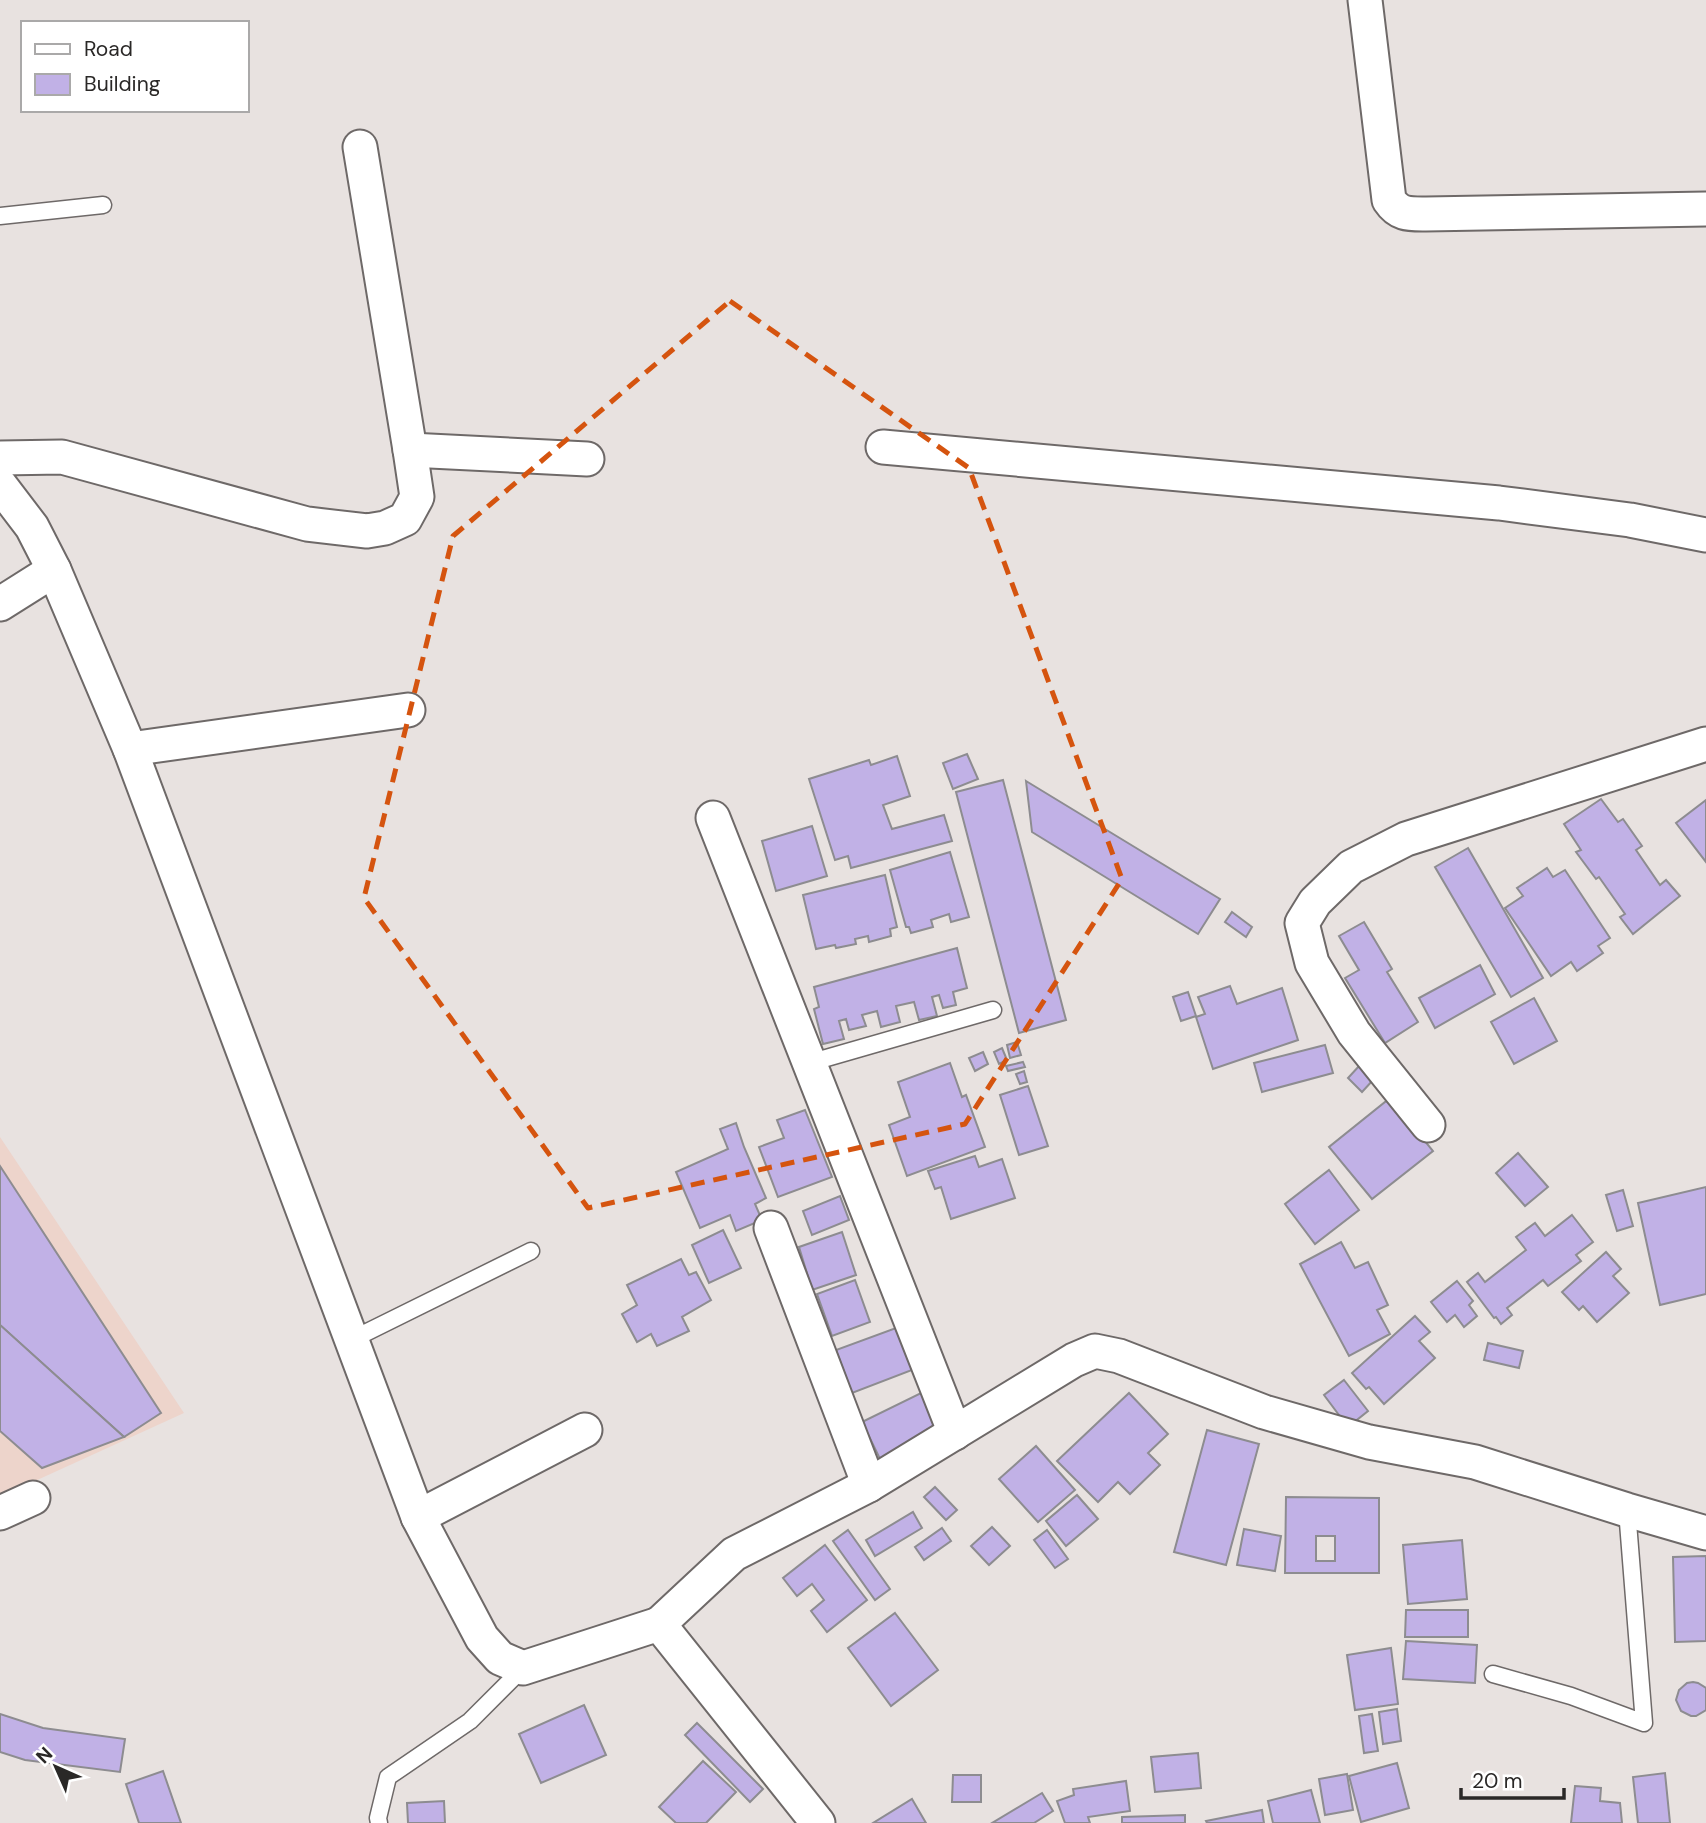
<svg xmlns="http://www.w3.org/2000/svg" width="1706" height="1823" viewBox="0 0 1706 1823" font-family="'DM Sans',sans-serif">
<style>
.industrial{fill:#edd4cb}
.building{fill:#c1b1e6;stroke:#8d8c90;stroke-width:2;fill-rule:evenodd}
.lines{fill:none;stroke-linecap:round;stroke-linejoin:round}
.lane-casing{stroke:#6e6968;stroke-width:19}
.street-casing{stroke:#6e6968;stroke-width:37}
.lane{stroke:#fff;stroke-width:16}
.street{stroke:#fff;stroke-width:33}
.marked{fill:none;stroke:#d5540f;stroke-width:5;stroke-dasharray:14 9;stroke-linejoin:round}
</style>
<rect width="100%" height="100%" fill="#e8e2e0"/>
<path class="industrial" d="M0,1137l184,276 -184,84z"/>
<g class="building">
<path d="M967,754l11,25 -25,10 -10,-26z"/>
<path d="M897,756l13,40 -27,9 9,24 52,-14 8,26 -101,27 -3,-12 -13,4 -26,-81 60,-19 2,5z"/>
<path d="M1003,780l63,240 -47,13 -63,-241z"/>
<path d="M1026,781l194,118 -22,35 -166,-102z"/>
<path d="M1601,799l17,23 5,-3 19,27 -6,4 24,35 6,-5 14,16 -47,38 -13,-17 5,-3 -26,-37 -3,2 -20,-27 5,-2 -17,-26z"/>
<path d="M1706,800v62l-30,-39z"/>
<path d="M812,826l15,50 -51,15 -14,-50z"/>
<path d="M1468,848l75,130 -32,19 -76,-130z"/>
<path d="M950,852l19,65 -18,5 -2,-8 -18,6 2,7 -22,6 -2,-6h-3l-16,-57z"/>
<path d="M1547,868l6,9 12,-7 45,68 -12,8 5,7 -26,18 -6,-9 -20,14 -46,-68 18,-12 -6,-8z"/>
<path d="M885,875l12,52 -7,2 1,7 -22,6 -1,-6 -13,3 1,5 -20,4 -1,-3 -19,4 -13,-54z"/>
<path d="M1232,912l20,15 -6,10 -21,-15z"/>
<path d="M1364,922l28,47 -5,3 31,50 -33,21 -40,-65 14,-8 -20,-34z"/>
<path d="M957,948l10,40 -14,4 3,13 -13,3 -4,-13 -7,2 5,19 -18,4 -5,-18 -18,4 4,16 -19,5 -4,-16 -15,4 4,11 -17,4 -3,-11 -7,2 5,18 -21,5 -9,-35 5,-2 -5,-20z"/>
<path d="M1480,965l15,29 -60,34 -16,-30z"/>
<path d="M1230,986l7,18 45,-16 16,52 -85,29 -17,-52 9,-3 -7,-17z"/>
<path d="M1188,992l8,24 -15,5 -8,-24z"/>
<path d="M1534,998l23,43 -43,23 -23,-42z"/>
<path d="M1017,1042l4,13 -11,3 -3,-13z"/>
<path d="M1325,1045l8,28 -71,19 -8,-29z"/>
<path d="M1002,1048l5,12 -8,4 -5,-12z"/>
<path d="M983,1052l5,12 -13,7 -6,-13z"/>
<path d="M1023,1062l2,5 -17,4 -2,-5z"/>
<path d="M950,1063l12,34 4,-2 19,52 -78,29 -18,-51 21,-8 -12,-35z"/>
<path d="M1360,1065l14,14 -12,13 -14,-14z"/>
<path d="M1024,1071l3,11 -7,2 -4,-10z"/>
<path d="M1028,1086l20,60 -29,9 -19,-60z"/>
<path d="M1390,1098l43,53 -61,48 -43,-52z"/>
<path d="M805,1110l27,67 -54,20 -19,-50 25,-9 -7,-18z"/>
<path d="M736,1123l8,24 22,51 -11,6 7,16 -26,11 -6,-16 -30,13 -24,-56 52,-23 -8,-20z"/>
<path d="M1518,1153l30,34 -23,19 -29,-33z"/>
<path d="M975,1156l4,11 23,-8 13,39 -64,21 -10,-32 -6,2 -7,-18z"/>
<path d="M0,1166l161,247 -37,24 -124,-112z"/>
<path d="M1329,1170l30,40 -44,34 -30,-40z"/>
<path d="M1706,1187v107l-46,11 -22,-102z"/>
<path d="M1623,1190l10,36 -16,5 -11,-36z"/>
<path d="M840,1196l9,24 -37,15 -9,-24z"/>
<path d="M1572,1215l21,27 -17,13 5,6 -33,25 -5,-6 -36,28 5,7 -11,9 -5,-7 -2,1 -27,-36 11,-9 7,9 41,-32 -10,-13 19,-14 10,13z"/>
<path d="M723,1230l18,38 -32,15 -17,-38z"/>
<path d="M842,1232l14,43 -44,15 -13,-43z"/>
<path d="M1341,1242l14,26 13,-6 20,43 -11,5 13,24 -41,22 -49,-92z"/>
<path d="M1606,1252l15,17 -8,7 16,17 -32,29 -14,-16 -4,4 -17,-18z"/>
<path d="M681,1259l8,16 7,-3 15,28 -29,17 7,14 -32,15 -6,-12 -14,8 -15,-28 15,-9 -10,-20z"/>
<path d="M855,1280l15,42 -38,14 -15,-42z"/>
<path d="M1457,1281l16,20 -4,4 8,11 -13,11 -9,-12 -8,7 -16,-20z"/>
<path d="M1415,1316l15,16 -11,9 16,17 -51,46 -15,-17 -3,2 -14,-16z"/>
<path d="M0,1325l124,112 -82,31 -42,-37z"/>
<path d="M896,1328l16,42 -60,23 -16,-43z"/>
<path d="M1488,1343l35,8 -4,17 -35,-8z"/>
<path d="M1344,1380l24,31 -20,16 -24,-32z"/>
<path d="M921,1393l19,38 -59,30 -19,-39z"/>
<path d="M1129,1393l39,41 -20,19 12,12 -30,29 -12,-12 -20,20 -41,-41z"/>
<path d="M1207,1430l52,14 -33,121 -52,-13z"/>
<path d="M1036,1446l39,44 -37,32 -39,-43z"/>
<path d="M935,1487l22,23 -11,10 -22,-23z"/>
<path d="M1077,1495l21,24 -32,27 -20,-25z"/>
<path d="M1286,1497l93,1v75h-94zM1316,1536h19v25h-19z"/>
<path d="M913,1512l9,16 -47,28 -9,-16z"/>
<path d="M992,1527l18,19 -21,19 -18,-19z"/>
<path d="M942,1528l9,13 -27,19 -9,-13z"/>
<path d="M1244,1529l37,7 -6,35 -38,-6z"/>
<path d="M848,1530l42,59 -15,11 -42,-59z"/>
<path d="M1047,1530l21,29 -13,9 -21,-28z"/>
<path d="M1462,1540l5,59 -59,5 -5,-59z"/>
<path d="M825,1545l42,55 -40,32 -16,-21 13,-11 -12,-16 -15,12 -14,-18z"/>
<path d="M1706,1556v85l-31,1 -2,-85z"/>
<path d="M1406,1610h62v27h-63z"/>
<path d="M895,1613l43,57 -47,36 -43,-58z"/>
<path d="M1406,1641l71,4 -2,38 -72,-4z"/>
<path d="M1391,1648l7,56 -43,6 -8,-55z"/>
<path d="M1693,1682l5,1 8,5v22l-10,6h-5l-10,-5 -5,-11 3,-10 8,-7z"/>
<path d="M584,1705l22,50 -65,28 -22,-49z"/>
<path d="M1397,1709l4,32 -18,3 -4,-32z"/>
<path d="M0,1714l43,14 82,11 -5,33 -95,-12 -25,-8z"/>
<path d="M1372,1714l6,37 -14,2 -5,-37z"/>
<path d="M697,1723l66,66 -13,13 -65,-67z"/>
<path d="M1198,1753l3,35 -46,4 -4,-35z"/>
<path d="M703,1761l33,31 -30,31h-30l-17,-16z"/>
<path d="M1397,1763l12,45 -48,14 -12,-46z"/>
<path d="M163,1771l18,52h-42l-13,-39z"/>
<path d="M1665,1773l5,50h-32l-5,-46z"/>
<path d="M1347,1774l6,36 -28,5 -6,-36z"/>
<path d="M953,1775h28v27h-29z"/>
<path d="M1126,1781l4,30 -42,6 2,6h-25l-8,-22 17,-6 -1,-6z"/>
<path d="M1575,1786l26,2 -1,13 20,2 2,20h-51z"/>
<path d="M1311,1790l9,33h-47l-5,-22z"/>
<path d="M1042,1793l11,18 -19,12h-42z"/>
<path d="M912,1799l14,24h-53z"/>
<path d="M444,1801l1,22h-37l-1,-20z"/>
<path d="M1262,1810l2,13h-57l-1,-2z"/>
<path d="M1185,1815v8h-63v-6z"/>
</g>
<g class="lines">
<defs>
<g id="lane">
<path d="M0,216l103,-11"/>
<path d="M809,1063l184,-53"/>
<path d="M351,1340l180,-89"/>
<path d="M1493,1674l78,22 73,27 -17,-213"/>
<path d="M379,1823l-1,-5 10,-41 82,-56 53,-53"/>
</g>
<g id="street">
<path d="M1365,0l24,200c10,15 20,14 37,14l280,-5"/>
<path d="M883,447l616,56 131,17 76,15"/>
<path d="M410,450l177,9"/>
<path d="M0,458l62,-1 245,67 60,7 18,-3 20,-9 12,-22 -7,-47 -50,-303"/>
<path d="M0,485l32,42 22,43 76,179 288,768 64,121 18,20 23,10 136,-44 159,199"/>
<path d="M0,604l54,-34"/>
<path d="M130,749l278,-39"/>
<path d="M713,818l242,615"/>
<path d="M1428,1125l-74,-92 -42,-70 -10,-40 13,-21 36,-35 55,-28 300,-95"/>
<path d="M771,1228l98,257"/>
<path d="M0,1513l33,-15"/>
<path d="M418,1517l167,-87"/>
<path d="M659,1624l75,-70 135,-69 205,-125 21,-9 24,5 145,56 105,30 106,20 152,48 79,23"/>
</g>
</defs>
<use href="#lane" class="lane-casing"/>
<use href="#street" class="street-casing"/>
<use href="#lane" class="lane"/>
<use href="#street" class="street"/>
</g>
<path class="marked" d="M730,301l239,167 153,411 -157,245 -377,84 -224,-310 89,-362z"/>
<rect x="21" y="21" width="228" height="91" fill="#ffffff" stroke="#aaa9a9" stroke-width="2"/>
<rect x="35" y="44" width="35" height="10" fill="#ffffff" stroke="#aaa9a9" stroke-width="2"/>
<text x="84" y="56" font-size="21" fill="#2a2827">Road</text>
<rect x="35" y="74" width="35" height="21" fill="#c1b1e6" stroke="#aaa9a9" stroke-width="2"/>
<text x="84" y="91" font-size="21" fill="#2a2827">Building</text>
<g transform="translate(56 1767) rotate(315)" stroke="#ffffff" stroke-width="5" paint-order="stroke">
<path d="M0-5L12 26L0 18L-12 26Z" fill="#2a2827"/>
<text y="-10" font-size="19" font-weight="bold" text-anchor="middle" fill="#2a2827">N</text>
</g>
<path d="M1461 1788v10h103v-10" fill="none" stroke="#2a2827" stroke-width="3.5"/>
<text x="1472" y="1788" font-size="21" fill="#2a2827" stroke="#ffffff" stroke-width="5" paint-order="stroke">20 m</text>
</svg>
